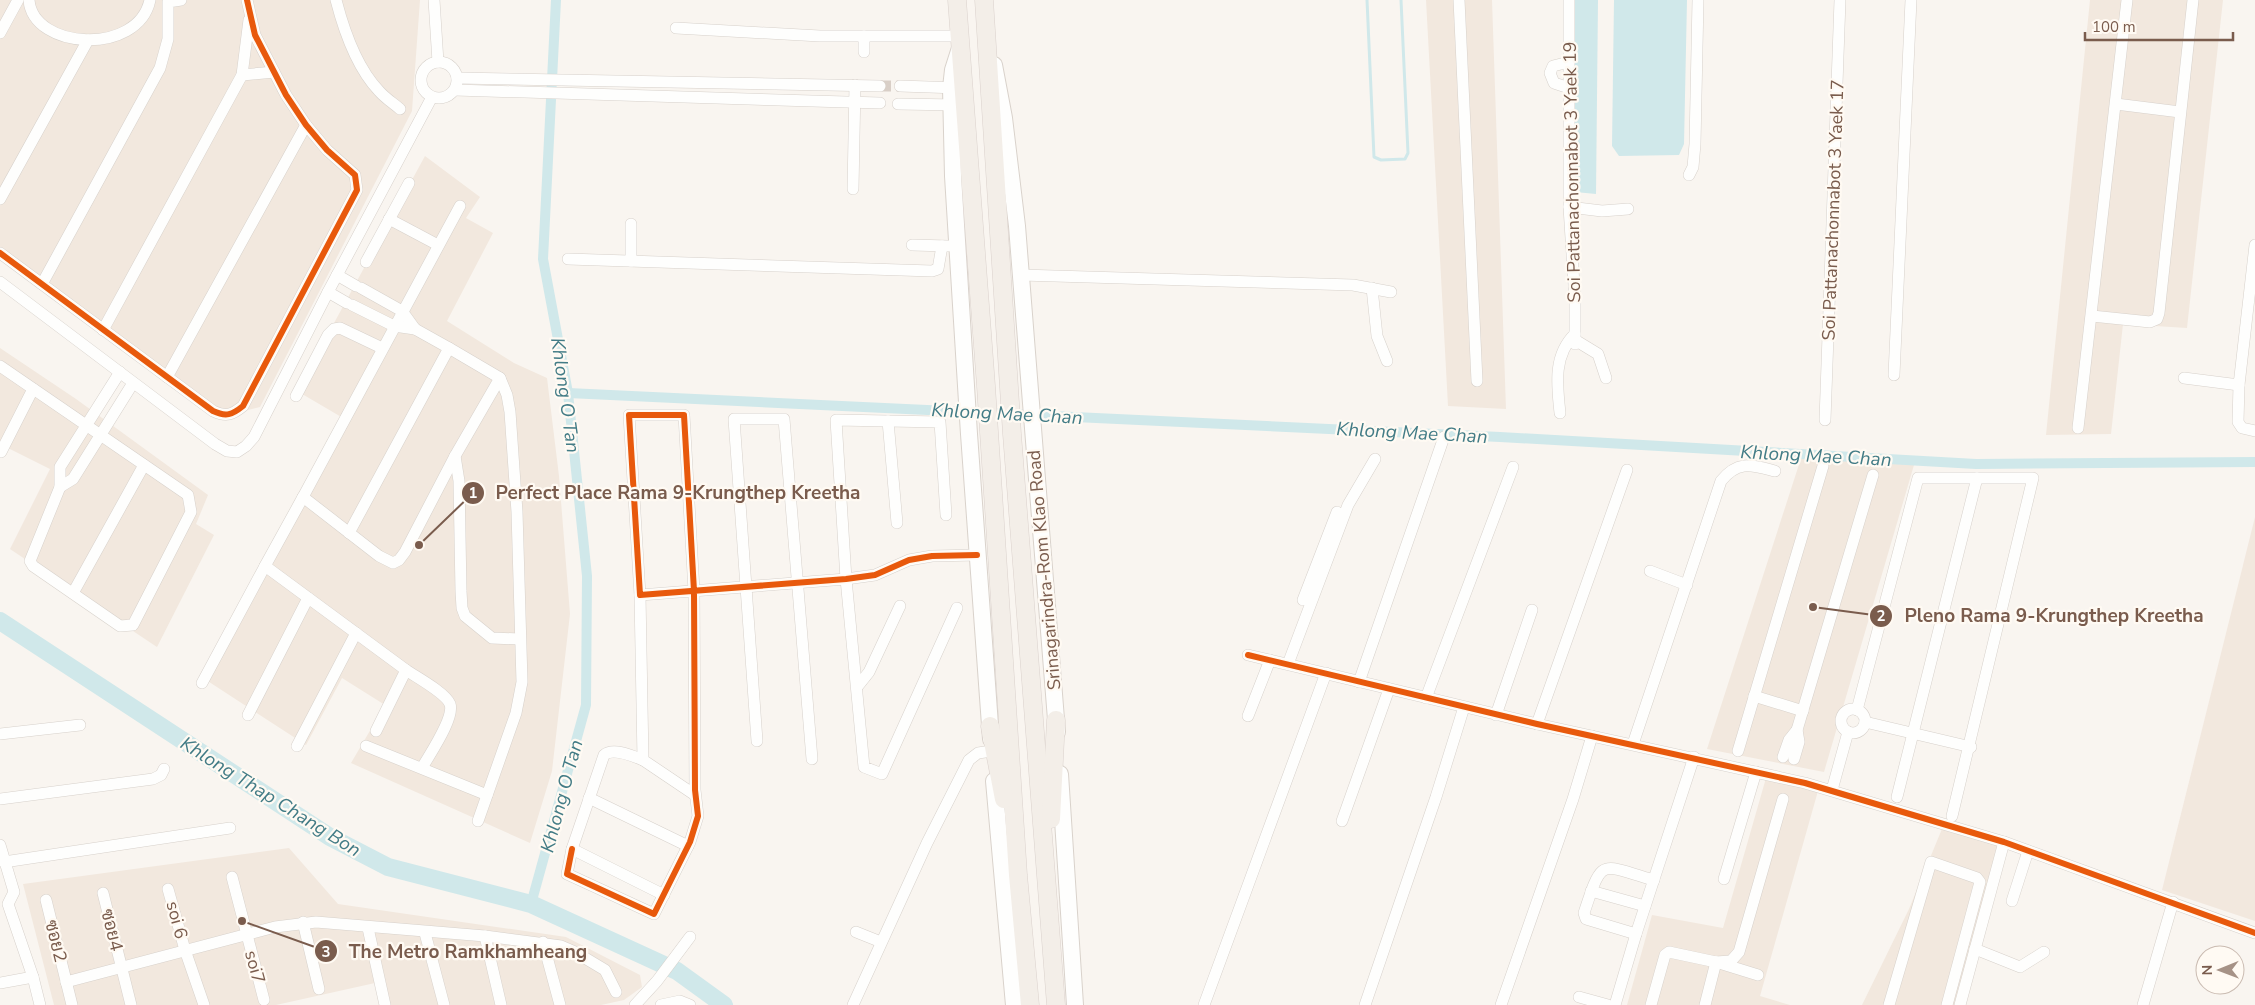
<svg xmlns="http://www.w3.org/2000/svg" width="2255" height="1005" viewBox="0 0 2255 1005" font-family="'Nunito Sans',Sarabun,sans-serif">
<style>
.residential{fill:#f2e8de}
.water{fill:#d0e8ea}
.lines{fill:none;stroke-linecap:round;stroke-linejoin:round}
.stream{stroke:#d0e8ea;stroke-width:3}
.canal{stroke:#d0e8ea;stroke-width:10}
.river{stroke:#d0e8ea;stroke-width:18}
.street-tunnel{stroke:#d9cfc7;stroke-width:11;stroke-dasharray:11 5.5;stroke-linecap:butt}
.street-casing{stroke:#d7d1cb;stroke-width:12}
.secondary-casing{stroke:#d9d2cb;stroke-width:18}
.primary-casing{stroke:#dad1cc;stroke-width:19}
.street{stroke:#fefefd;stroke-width:11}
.secondary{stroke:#fefefd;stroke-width:16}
.primary{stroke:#f3eee8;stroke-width:18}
.cycleway-casing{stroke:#fffaf3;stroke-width:9}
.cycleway{stroke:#e8590c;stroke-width:6}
.labels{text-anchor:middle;stroke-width:4.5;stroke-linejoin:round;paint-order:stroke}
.street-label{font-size:18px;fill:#7a5c4d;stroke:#fffaf3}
.water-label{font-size:19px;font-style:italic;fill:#437c86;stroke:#fffaf3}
.leader{fill:none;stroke:#7a5c4d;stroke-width:2}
.callout-dot{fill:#7a5c4d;stroke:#fffaf3;stroke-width:2}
.mark-label{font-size:15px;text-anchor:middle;font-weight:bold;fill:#fff}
.callout-label{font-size:19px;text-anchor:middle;font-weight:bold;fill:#7a5c4d;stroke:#fffaf3;stroke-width:4.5;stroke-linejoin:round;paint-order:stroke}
</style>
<rect width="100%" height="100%" fill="#f9f5f0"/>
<g class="residential">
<path d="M0,0h420l-8,111 -152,296 -40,10 -220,-163z"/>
<path d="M1426,0h66l14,409 -58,-3z"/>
<path d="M2090,0h133l-36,328 -64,-4 -12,110 -65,1z"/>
<path d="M425,156l55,41 -14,21 27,15 -46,88 67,42 33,15 12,98 11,138 -18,157 -22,72 -179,-80 34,-58 -43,-27 -36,67 -106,-69 143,-258 -46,-27z"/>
<path d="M0,348l76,51 132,96 -12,29 18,11 -57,112 -147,-98 40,-80 -50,-25z"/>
<path d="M1803,452l111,13 -90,307 -117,-23z"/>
<path d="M2255,517v404l-93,-31z"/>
<path d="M1766,778l52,13 -58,205 30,9h-163l25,-90 71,13z"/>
<path d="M1944,824l60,18 -45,163h-97l47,-96z"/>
<path d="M289,848l49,56 228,33 74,38 2,12 -18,13 -23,5h-221l-5,-22 -99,22h-222l-31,-121z"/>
</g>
<g class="water">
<path d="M1573,0h25l-2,194 -21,-2z"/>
<path d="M1614,0h73l-3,144 -5,11 -60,1 -7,-10z"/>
</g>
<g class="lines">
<path class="stream" d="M1367,0l7,157 7,3 24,-1 3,-6 -7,-153"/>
<g class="canal">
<path d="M568,393l932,44 476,27 279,-2"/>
<path d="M531,904l55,-199 1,-129 -19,-183 -25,-134 13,-259"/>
</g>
<path class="river" d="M0,621l330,216 58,30 143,37 146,67 47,34"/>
<path class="street-tunnel" d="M880,86h20"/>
<defs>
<g id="street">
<path d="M29,0c4,50 109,56 121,0"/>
<path d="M336,0c8,31 20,67 43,91 6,7 14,12 21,18"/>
<path d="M434,0l4,62"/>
<path d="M1459,0l18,381"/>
<path d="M1569,0v207l6,93v44"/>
<path d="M676,28l144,8h139"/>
<path d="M0,33l18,-33"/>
<path d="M864,36v16"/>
<circle cx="439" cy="80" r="18"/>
<path d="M242,75l32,-3"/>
<path d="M457,78l423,8"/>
<path d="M900,86l58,2"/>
<path d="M1569,88l-15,-5 -4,-10 3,-7 16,-4"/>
<path d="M455,90l425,13"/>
<path d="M898,104l59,1"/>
<path d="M2116,104l64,8"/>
<path d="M1689,175l4,-8 2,-23 3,-144"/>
<path d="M853,189l2,-104"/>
<path d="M0,199l88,-159"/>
<path d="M460,206l-157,291 76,59 14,7 6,-3 6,-8 50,-96 45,-78"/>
<path d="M1569,207l33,4 26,-2"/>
<path d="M389,219l49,26"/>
<path d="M912,245l36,1"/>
<path d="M0,253l213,158c13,6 19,4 30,-5l114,-216 -2,-15 -28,-25 -21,-25 -20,-30 -31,-60 -8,-35"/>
<path d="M568,259l364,12 6,-2 4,-23"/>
<path d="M631,261v-37"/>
<path d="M366,262l43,-79"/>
<path d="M337,275l19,11"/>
<path d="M1021,275l332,10 38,7"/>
<path d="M0,282l215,162 12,7 10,1 9,-6 8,-9 74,-145 104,-195"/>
<path d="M42,284l118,-216 8,-29v-37l13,-2"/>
<path d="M361,288l41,23 13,18"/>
<path d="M1372,288l5,48 10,25"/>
<path d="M328,292l19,11"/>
<path d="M352,305l42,21 21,3 34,19 51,30 7,17 3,17 7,100 5,170 -6,31 -38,108"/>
<path d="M2092,316l58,6 7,-3 2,-6 34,-313"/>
<path d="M103,330l139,-255 7,-55"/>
<path d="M1575,340l23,14 8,24"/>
<path d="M0,366l188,129 3,17 -58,113 -13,1 -87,-60 -3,-5 30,-74v-20l60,-95"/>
<path d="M1894,375l17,-375"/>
<path d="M167,377l139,-252"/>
<path d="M2184,378l55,7 16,-140"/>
<path d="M2239,385l-1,37 4,6 13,3"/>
<path d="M296,396l32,-61 6,-6 6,-1 42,20"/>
<path d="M1560,413c-3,-28 -7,-58 15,-79"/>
<path d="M1825,420l15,-420"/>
<path d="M888,421l9,102"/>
<path d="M2078,428l49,-428"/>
<path d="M1,452l32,-63"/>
<path d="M455,456l4,25 2,110 1,17 3,8 27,22 28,1"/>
<path d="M60,487l13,-8 60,-96"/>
<path d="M303,497l-38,69 141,104 -30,61"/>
<path d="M946,515l-6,-93 -104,-2 10,159 18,188 18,7 75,-166"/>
<path d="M349,533l100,-185"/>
<path d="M1650,571l37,14"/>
<path d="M73,593l71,-128"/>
<path d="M640,595l3,165 52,35"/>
<path d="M1303,600l34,-88"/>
<path d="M1248,655l289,69 268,59 199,59 251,91"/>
<path d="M1288,664l60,-159 27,-46"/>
<path d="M406,670c10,7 40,23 44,34 5,14 -21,51 -28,64"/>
<path d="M1359,682l85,-245"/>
<path d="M202,683l63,-117"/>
<path d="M857,687l12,-15 31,-66"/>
<path d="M1754,696l49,15"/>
<path d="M1426,698l87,-231"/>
<circle cx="1853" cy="721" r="12"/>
<path d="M1857,710l61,-232h115l-81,338"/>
<path d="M248,715l60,-117"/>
<path d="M1496,715l36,-105"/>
<path d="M1248,716l22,-56"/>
<path d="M1865,722l106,25"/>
<path d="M1537,724l90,-254"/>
<path d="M1797,730l76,-255"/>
<path d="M0,734l80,-9"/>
<path d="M757,741l-23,-322h50l28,340"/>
<path d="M1633,744l88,-263c17,-21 30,-16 54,-10"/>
<path d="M297,746l59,-113"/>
<path d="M366,746l121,49"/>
<path d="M1738,751l85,-285"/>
<path d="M1783,757l6,-17 8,-10 2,12 -5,17"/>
<path d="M643,760c-10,-4 -30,-13 -39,-5l-32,94 92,46"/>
<path d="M1832,790l16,-58"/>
<path d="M1897,797l80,-319"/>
<path d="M589,798l99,48"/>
<path d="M0,799l153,-20 8,-4 3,-6"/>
<path d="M1342,821l47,-132"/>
<path d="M0,845l14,47 -6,12 25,73 7,28"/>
<path d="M572,849l-5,25 87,40 36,-72 8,-26 -3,-26 -1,-199 -10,-176h-55l11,180 206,-16 29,-4 34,-15 23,-4 45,-1"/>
<path d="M4,862l226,-34"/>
<path d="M232,877l32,123"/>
<path d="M1724,879l32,-107"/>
<path d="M168,889l17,61 19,55"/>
<path d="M1591,891l54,15"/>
<path d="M103,893l28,112"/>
<path d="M46,900l26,105"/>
<path d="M2012,901l16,-50"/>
<path d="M303,922l16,67"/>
<path d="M368,928l17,77"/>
<path d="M856,932l25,10"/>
<path d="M425,933l19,72"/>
<path d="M1636,934l-50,-15 -2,-6c19,-58 16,-48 70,-33"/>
<path d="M485,936l16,69"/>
<path d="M543,942l17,63"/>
<path d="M1975,949l45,18 24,-15"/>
<path d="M1716,962l15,-1 8,-9 44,-153"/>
<path d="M66,982l209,-55 41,-5 169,14 76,10 14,6 30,18 11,22"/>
<path d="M0,983l33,-6"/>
<path d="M1579,997l29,8"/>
<path d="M635,1005l22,-24 33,-44"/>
<path d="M661,1005l19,-4 10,4"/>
<path d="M853,1005l74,-162 42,-83 9,-7 14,-2"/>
<path d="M1204,1005l122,-332"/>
<path d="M1365,1005l71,-208 28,-90"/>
<path d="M1501,1005l72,-206 19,-63"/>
<path d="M1615,1005l21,-71 58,-177"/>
<path d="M1651,1005l14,-50 4,-3 47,10 42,13"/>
<path d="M1705,1005l11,-43"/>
<path d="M1889,1005l42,-143 46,16 3,4 -33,123"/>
<path d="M1960,1005l44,-163"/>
<path d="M2143,1005l30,-103"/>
</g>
<g id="secondary">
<path d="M960,48l-7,22 -2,18 2,88 16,258 22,305"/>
<path d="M994,65l10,53 13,108 40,506"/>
<path d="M1060,774l15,231"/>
<path d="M994,781l20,224"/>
</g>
<g id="primary">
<path d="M957,0l29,386 32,489 12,130"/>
<path d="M984,0l28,434 44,571"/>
<path d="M990,726l14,73"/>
<path d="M1051,819l5,-99"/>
</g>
</defs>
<use href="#street" class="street-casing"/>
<use href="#secondary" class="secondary-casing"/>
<use href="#primary" class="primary-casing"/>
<use href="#street" class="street"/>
<use href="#secondary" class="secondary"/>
<use href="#primary" class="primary"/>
<defs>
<g id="cycleway">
<path d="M0,253l213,158c13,6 19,4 30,-5l114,-216 -2,-15 -28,-25 -21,-25 -20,-30 -31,-60 -8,-35"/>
<path d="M1248,655l289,69 268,59 199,59 251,91"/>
<path d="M572,849l-5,25 87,40 36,-72 8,-26 -3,-26 -1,-199 -10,-176h-55l11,180 206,-16 29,-4 34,-15 23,-4 45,-1"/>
</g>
</defs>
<use href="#cycleway" class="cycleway-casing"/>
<use href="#cycleway" class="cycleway"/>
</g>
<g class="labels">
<g class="street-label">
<text transform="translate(1572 172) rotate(-91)" y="6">Soi Pattanachonnabot 3 Yaek 19</text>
<text transform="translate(1833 210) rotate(-88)" y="6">Soi Pattanachonnabot 3 Yaek 17</text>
<text transform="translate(1044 570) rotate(-95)" y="6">Srinagarindra-Rom Klao Road</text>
<text transform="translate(177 920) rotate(75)" y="6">soi 6</text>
<text transform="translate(112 930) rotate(76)" y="6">ซอย4</text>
<text transform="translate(56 941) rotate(76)" y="6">ซอย2</text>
<text transform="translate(255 967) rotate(75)" y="6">soi7</text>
</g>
<g class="water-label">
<text transform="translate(566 395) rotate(82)" y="7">Khlong O Tan</text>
<text transform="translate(1007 413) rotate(3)" y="7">Khlong Mae Chan</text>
<text transform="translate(1412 432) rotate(3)" y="7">Khlong Mae Chan</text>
<text transform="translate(1816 455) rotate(3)" y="7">Khlong Mae Chan</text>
<text transform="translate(271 796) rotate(32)" y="7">Khlong Thap Chang Bon</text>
<text transform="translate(561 796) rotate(-75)" y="7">Khlong O Tan</text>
</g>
</g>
<path class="leader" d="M419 545L473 493M1813 607L1881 616M242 921L326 951"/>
<g class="callout-dot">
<circle cx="419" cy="545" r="5"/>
<circle cx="1813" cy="607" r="5"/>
<circle cx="242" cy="921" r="5"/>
<circle cx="473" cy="493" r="12"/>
<circle cx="1881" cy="616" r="12"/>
<circle cx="326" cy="951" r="12"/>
</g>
<g class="mark-label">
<text x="473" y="498">1</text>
<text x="1881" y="621">2</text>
<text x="326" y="957">3</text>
</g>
<g class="callout-label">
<text x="678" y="499">Perfect Place Rama 9-Krungthep Kreetha</text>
<text x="2054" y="622">Pleno Rama 9-Krungthep Kreetha</text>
<text x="468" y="958">The Metro Ramkhamheang</text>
</g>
<g transform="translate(2220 970) rotate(269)"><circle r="24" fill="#fffaf3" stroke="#cabbb1"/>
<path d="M0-4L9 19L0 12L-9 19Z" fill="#a69286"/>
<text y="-8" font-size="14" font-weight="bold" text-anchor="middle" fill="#7a5c4d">N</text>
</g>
<path d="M2085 32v8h148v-8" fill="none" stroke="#7a5c4d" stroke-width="2.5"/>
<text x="2092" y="32" font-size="15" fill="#7a5c4d" stroke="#fffaf3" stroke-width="4" paint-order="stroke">100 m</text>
</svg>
